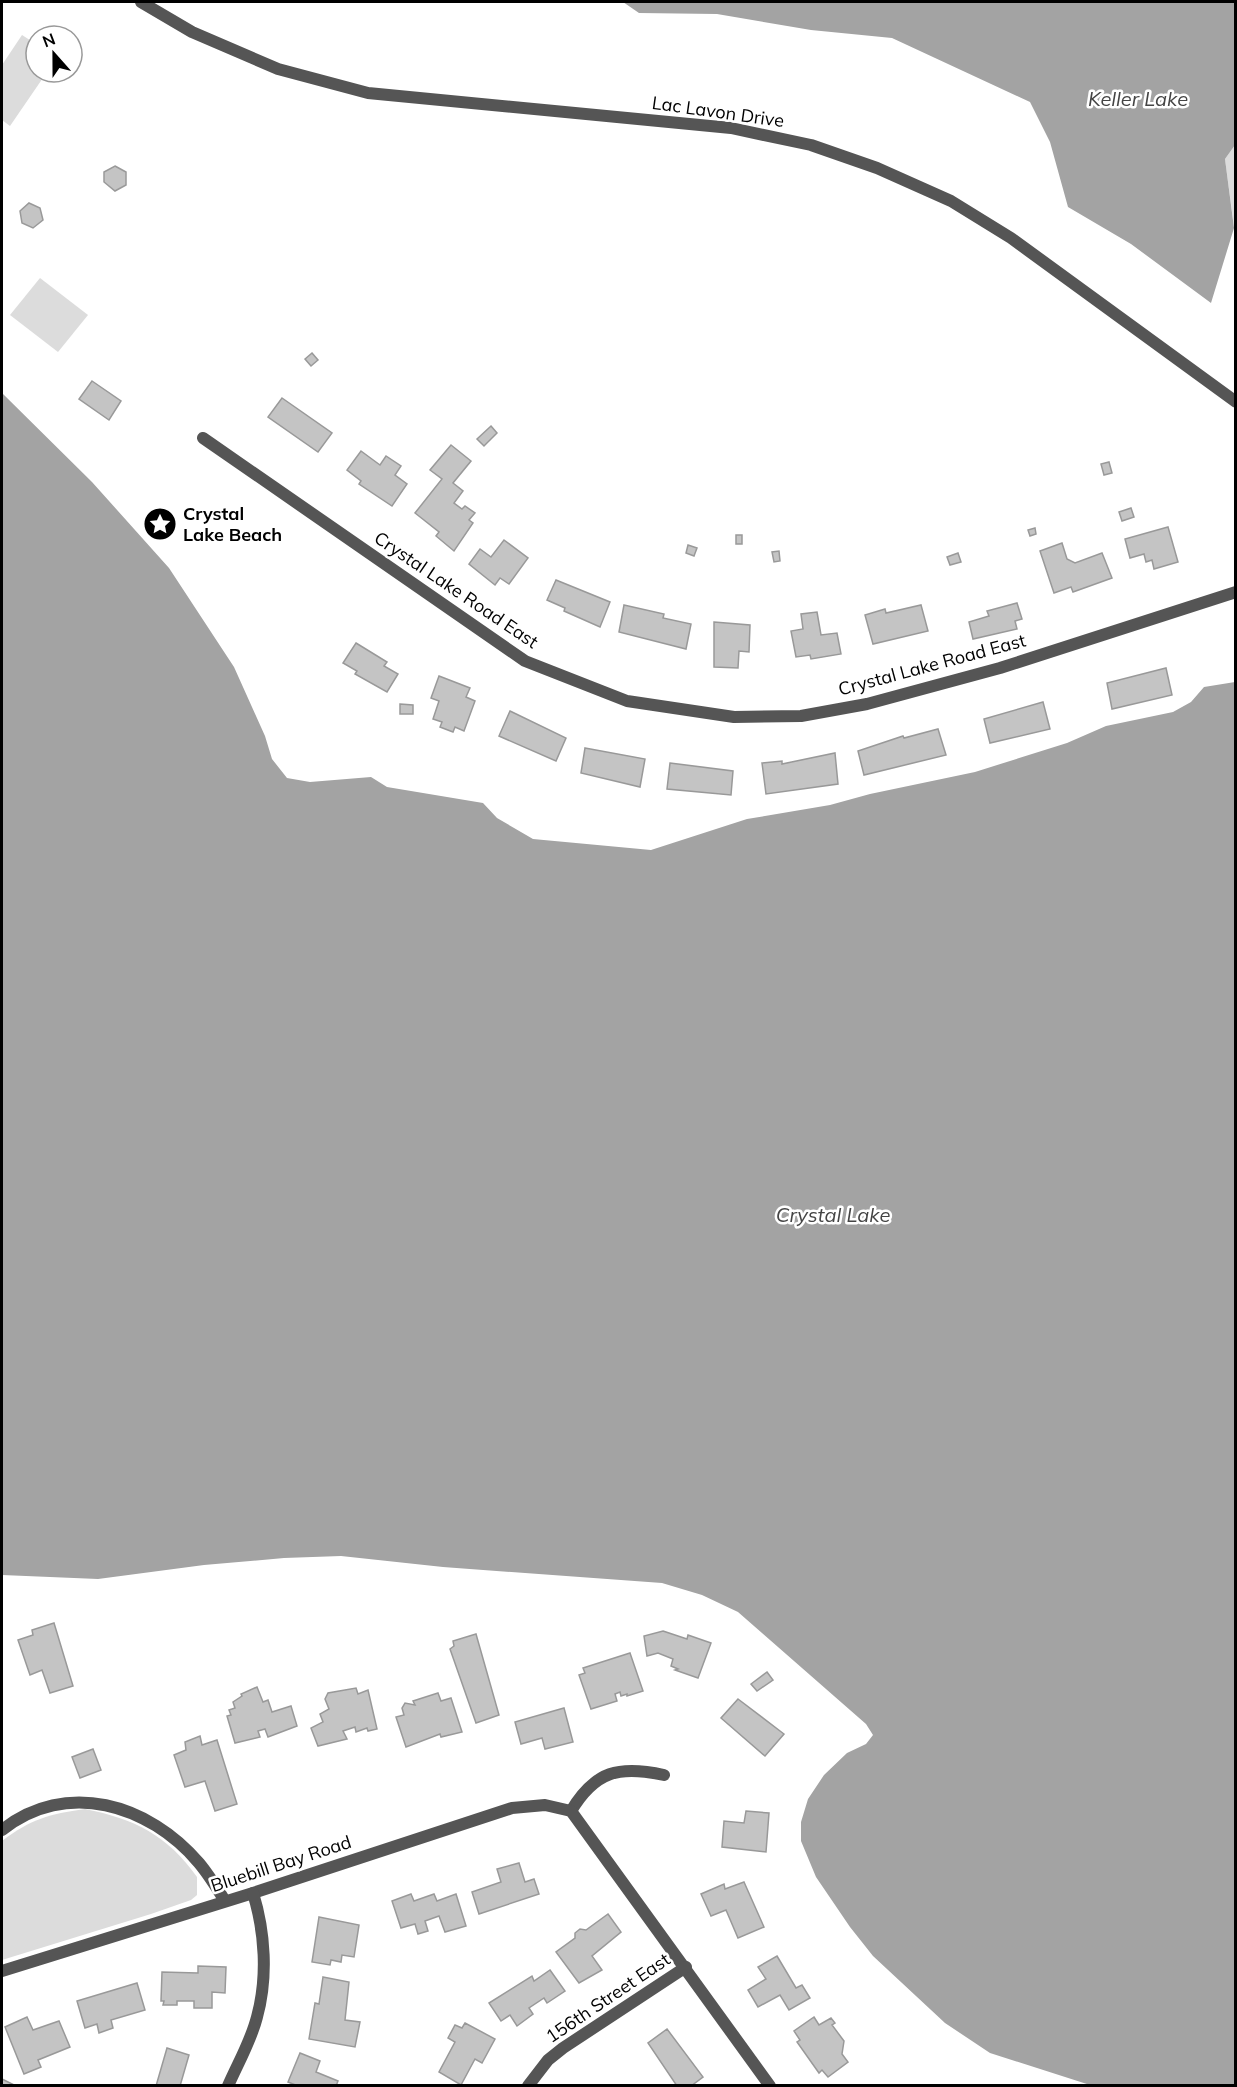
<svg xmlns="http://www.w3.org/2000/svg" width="1237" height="2087" viewBox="0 0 1237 2087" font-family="Mulish,sans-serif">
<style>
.green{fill:#dcdcdc}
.water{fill:#a3a3a3}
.building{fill:#c4c4c4;stroke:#999;stroke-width:1.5}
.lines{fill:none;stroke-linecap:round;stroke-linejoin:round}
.minor{stroke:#555;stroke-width:12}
.tertiary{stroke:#555;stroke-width:12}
.labels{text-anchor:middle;stroke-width:5;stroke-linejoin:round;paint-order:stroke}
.street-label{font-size:18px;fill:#000;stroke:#fff}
.poi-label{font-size:18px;font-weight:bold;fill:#000;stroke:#fff;text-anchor:start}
.water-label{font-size:20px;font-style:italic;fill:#444;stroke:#fff}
</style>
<rect width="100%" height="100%" fill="#fff"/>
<g class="green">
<path d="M22,35l14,9v28h11l-37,54 -8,-6v-55z"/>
<path d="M1235,145v89l-10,-75z"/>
<path d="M40,278l48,37 -30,37 -48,-37z"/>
<path d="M85,1809c50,10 82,26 112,68v18l-6,5 -40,14 -149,46v-119c29,-22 47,-27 83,-32z"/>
</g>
<g class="water">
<path d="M623,2h612v143l-10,14 9,69 -23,75 -80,-59 -63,-37 -18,-65 -20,-40 -138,-64 -81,-8 -94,-16 -78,-1z"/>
<path d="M2,393l90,89 77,86 65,99 31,69 7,23 15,19 23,4 61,-5 16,10 96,16 14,15 36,21 118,11 96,-31 83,-14 40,-11 105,-22 92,-29 39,-17 67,-14 18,-10 13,-15 31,-5v1403h-145l-100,-32 -45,-30 -72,-67 -23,-29 -34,-50 -15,-36v-19l7,-23 16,-24 23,-22 19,-9 7,-9 -7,-11 -128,-112 -36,-17 -40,-12 -219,-16 -102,-11 -57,2 -80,7 -106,14 -96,-4z"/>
</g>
<g class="building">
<path d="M115,166l11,6v13l-11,6 -11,-9v-10z"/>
<path d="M29,203l11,5 3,12 -10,8 -11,-5 -2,-12z"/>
<path d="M312,353l6,7 -7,6 -6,-7z"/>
<path d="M92,381l29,20 -12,19 -30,-21z"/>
<path d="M282,398l50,35 -14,19 -50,-35z"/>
<path d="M491,426l6,7 -13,13 -7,-7z"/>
<path d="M451,445l20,16 -18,22 10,8 -9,12 8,6 3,-3 10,7 -6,7 4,3 -19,28 -18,-15 3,-4 -24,-19 27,-34 -12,-9z"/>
<path d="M361,451l19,14 6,-9 15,10 -6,9 12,9 -15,22 -33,-22 2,-3 -14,-11z"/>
<path d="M1109,462l3,11 -8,2 -3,-11z"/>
<path d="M1131,508l3,9 -12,4 -3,-9z"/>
<path d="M1168,527l10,35 -24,7 -2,-9 -6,2 -2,-8 -14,4 -5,-19z"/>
<path d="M1035,528l1,6 -6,2 -2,-6z"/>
<rect x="736" y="535" width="6" height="9"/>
<path d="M504,540l24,18 -19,26 -9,-6 -5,7 -26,-21 11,-15 11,8z"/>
<path d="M1062,543l5,16 8,4 27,-10 10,25 -39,14 -2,-5 -17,6 -14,-42z"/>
<path d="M688,545l9,3 -3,8 -8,-3z"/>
<path d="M779,551l1,10 -6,1 -2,-10z"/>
<path d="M958,553l3,9 -11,3 -3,-8z"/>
<path d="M556,580l54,22 -10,25 -36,-16 1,-3 -18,-8z"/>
<path d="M1017,603l5,16 -7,2 2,8 -44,10 -4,-17 20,-6 -2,-5z"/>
<path d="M624,605l40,9 -1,4 28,6 -5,25 -67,-17z"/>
<path d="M921,605l7,26 -55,13 -8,-29 20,-6 1,4z"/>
<path d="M817,612l4,23 16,-2 4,21 -30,5 -1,-4 -14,2 -5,-26 12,-2 -2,-15z"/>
<path d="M714,622l36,3 -1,27 -10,-1 -1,17 -24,-1z"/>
<path d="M356,643l31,19 -3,4 14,8 -11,18 -32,-18 2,-3 -14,-8z"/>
<path d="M1166,668l6,27 -60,14 -5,-26z"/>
<path d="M439,676l31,12 -4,9 9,4 -11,30 -9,-4 -2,5 -13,-5 2,-5 -9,-3 6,-18 -8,-3z"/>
<path d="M1043,702l7,27 -60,14 -6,-24z"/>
<path d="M400,704l13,1v9h-13z"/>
<path d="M510,711l56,27 -10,23 -57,-25z"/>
<path d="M938,729l8,26 -82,20 -6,-24 45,-15 1,2z"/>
<path d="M585,748l60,11 -5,28 -59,-14z"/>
<path d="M835,753l3,31 -72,10 -4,-31 20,-2v3z"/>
<path d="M670,763l63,8 -2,24 -64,-6z"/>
<path d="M54,1623l19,63 -23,7 -8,-23 -12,5 -12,-35 15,-5 -1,-5z"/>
<path d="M663,1631l24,8 1,-4 23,8 -13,35 -23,-8 3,-1 -7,-3 2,-7 -15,-6 -11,3 -3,-20z"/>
<path d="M476,1634l23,81 -23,8 -26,-74 4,-3 -1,-5z"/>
<path d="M630,1653l13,38 -16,5v-2l-6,2 -1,-4 -5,2 2,7 -26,8 -12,-34 6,-2 -2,-5z"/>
<path d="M767,1672l6,8 -16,11 -6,-7z"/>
<path d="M257,1687l6,15 5,-2 4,12 19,-6 6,20 -29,11 -3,-8 -7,2 2,6 -25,6 -8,-27 4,-1 -2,-5 6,-2 -2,-6 9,-6 -1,-2z"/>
<path d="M356,1688l2,6 10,-4 9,39 -9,2 -1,-3 -11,4 -1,-5 -12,4 4,8 -29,7 -7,-18 12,-6 -3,-8 9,-5 -4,-10 3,-6z"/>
<path d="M438,1693l3,8 10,-3 11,34 -21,5 -1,-3 -34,13 -10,-30 8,-2 -2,-7 3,-5 10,2 -2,-4z"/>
<path d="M738,1699l46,35 -19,22 -44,-38z"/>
<path d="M564,1708l9,34 -28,7 -3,-11 -21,6 -6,-22z"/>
<path d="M200,1736l2,9 15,-5 20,64 -22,7 -10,-30 -20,6 -11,-32 12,-5 -1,-8z"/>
<path d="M93,1749l8,21 -21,8 -8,-21z"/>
<path d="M746,1811l23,2 -3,39 -44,-5 2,-26 20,2z"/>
<path d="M519,1863l6,19 9,-3 5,15 -60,20 -7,-22 29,-10 -4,-13z"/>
<path d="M744,1882l20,45 -26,11 -12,-28 -15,6 -10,-22 23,-10 1,5z"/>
<path d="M411,1894l3,7 20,-7 3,7 19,-7 10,32 -21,6 -6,-16 -14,5 3,10 -10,3 -3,-10 -14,4 -9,-27z"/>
<path d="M608,1914l13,18 -29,24 10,14 -23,13 -23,-31 19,-14v-5l5,-4 6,1z"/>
<path d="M319,1917l40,8 -5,32 -12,-2 -1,7 -10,-2 -1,5 -18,-3z"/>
<path d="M777,1956l19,32 6,-3 8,13 -21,12 -9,-15 -22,12 -10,-17 18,-11 -8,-12z"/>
<path d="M198,1966l28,1 -1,26 -13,-1v16h-18v-7h-17v4h-14l1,-4h-3l1,-29 36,1z"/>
<path d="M550,1970l15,21 -18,12 -3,-5 -15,10 4,6 -16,12 -7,-11 -9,6 -12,-18 43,-27 2,5z"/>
<path d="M323,1977l26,5 -4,38 15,2 -5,25 -46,-8 6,-36 4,1z"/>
<path d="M137,1983l8,27 -34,10 2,8 -14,5 -2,-9 -12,4 -8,-27z"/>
<path d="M27,2017l6,13 26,-9 11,26 -32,13 3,7 -17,7 -19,-47z"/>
<path d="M814,2017l5,8 12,-7 4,5 -3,2 12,16 -2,13 6,8 -20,15 -6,-7 -3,3 -22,-31 3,-2 -6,-9z"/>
<path d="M465,2023l30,16 -13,24 -7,-4 -14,26 -22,-13 16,-30 -7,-4 7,-13 7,3z"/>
<path d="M667,2029l36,48 -12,9h-14l-29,-43z"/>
<path d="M167,2048l22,7 -9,31h-24z"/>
<path d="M300,2053l20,8 -4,11 22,9 -2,5h-38l-10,-4z"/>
<path d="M2,2079l14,7h-14z"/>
</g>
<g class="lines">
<g class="minor">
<path d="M203,438l322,223 102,40 107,16 67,-1 66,-12 133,-36 236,-76"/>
<path d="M571,1811c24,-40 48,-46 93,-36"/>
<path d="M2,1830c64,-51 147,-26 197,33 10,12 18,25 26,38"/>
<path d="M2,1971l251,-78 259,-85 33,-3 26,6 199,275"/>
<path d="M228,2086c10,-23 23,-45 29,-69 11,-40 8,-85 -4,-124"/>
<path d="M528,2086l20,-26 15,-12 123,-81"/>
</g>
<path class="tertiary" d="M141,2l51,30 86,37 90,24 363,35 80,17 66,23 74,33 60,37 225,164"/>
</g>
<defs>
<symbol id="sight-disc" viewBox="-11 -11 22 22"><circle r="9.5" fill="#000" stroke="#fff"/><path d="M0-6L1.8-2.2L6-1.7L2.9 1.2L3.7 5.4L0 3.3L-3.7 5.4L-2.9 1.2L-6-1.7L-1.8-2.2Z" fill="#fff"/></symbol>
</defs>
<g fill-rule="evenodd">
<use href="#sight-disc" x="141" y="505" width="38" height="38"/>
</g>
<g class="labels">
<g class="street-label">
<text transform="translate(718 112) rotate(8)" y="6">Lac Lavon Drive</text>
<text transform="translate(456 590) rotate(34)" y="6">Crystal Lake Road East</text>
<text transform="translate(932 665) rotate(-15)" y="6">Crystal Lake Road East</text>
<text transform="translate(281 1864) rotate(-18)" y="6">Bluebill Bay Road</text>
<text transform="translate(608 1998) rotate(-34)" y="6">156th Street East</text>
</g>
<g class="poi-label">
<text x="183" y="520">Crystal<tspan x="183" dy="21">Lake Beach</tspan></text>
</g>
<g class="water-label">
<text x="1138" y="106">Keller Lake</text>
<text x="833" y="1222">Crystal Lake</text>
</g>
</g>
<rect width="1237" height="2087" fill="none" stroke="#000000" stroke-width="6"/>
<g transform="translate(54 54) rotate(339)"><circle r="28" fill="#ffffff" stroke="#999999" stroke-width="1.5"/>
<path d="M0-4.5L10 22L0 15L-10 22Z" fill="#000000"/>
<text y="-9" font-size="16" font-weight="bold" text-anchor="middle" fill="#000000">N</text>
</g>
</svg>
